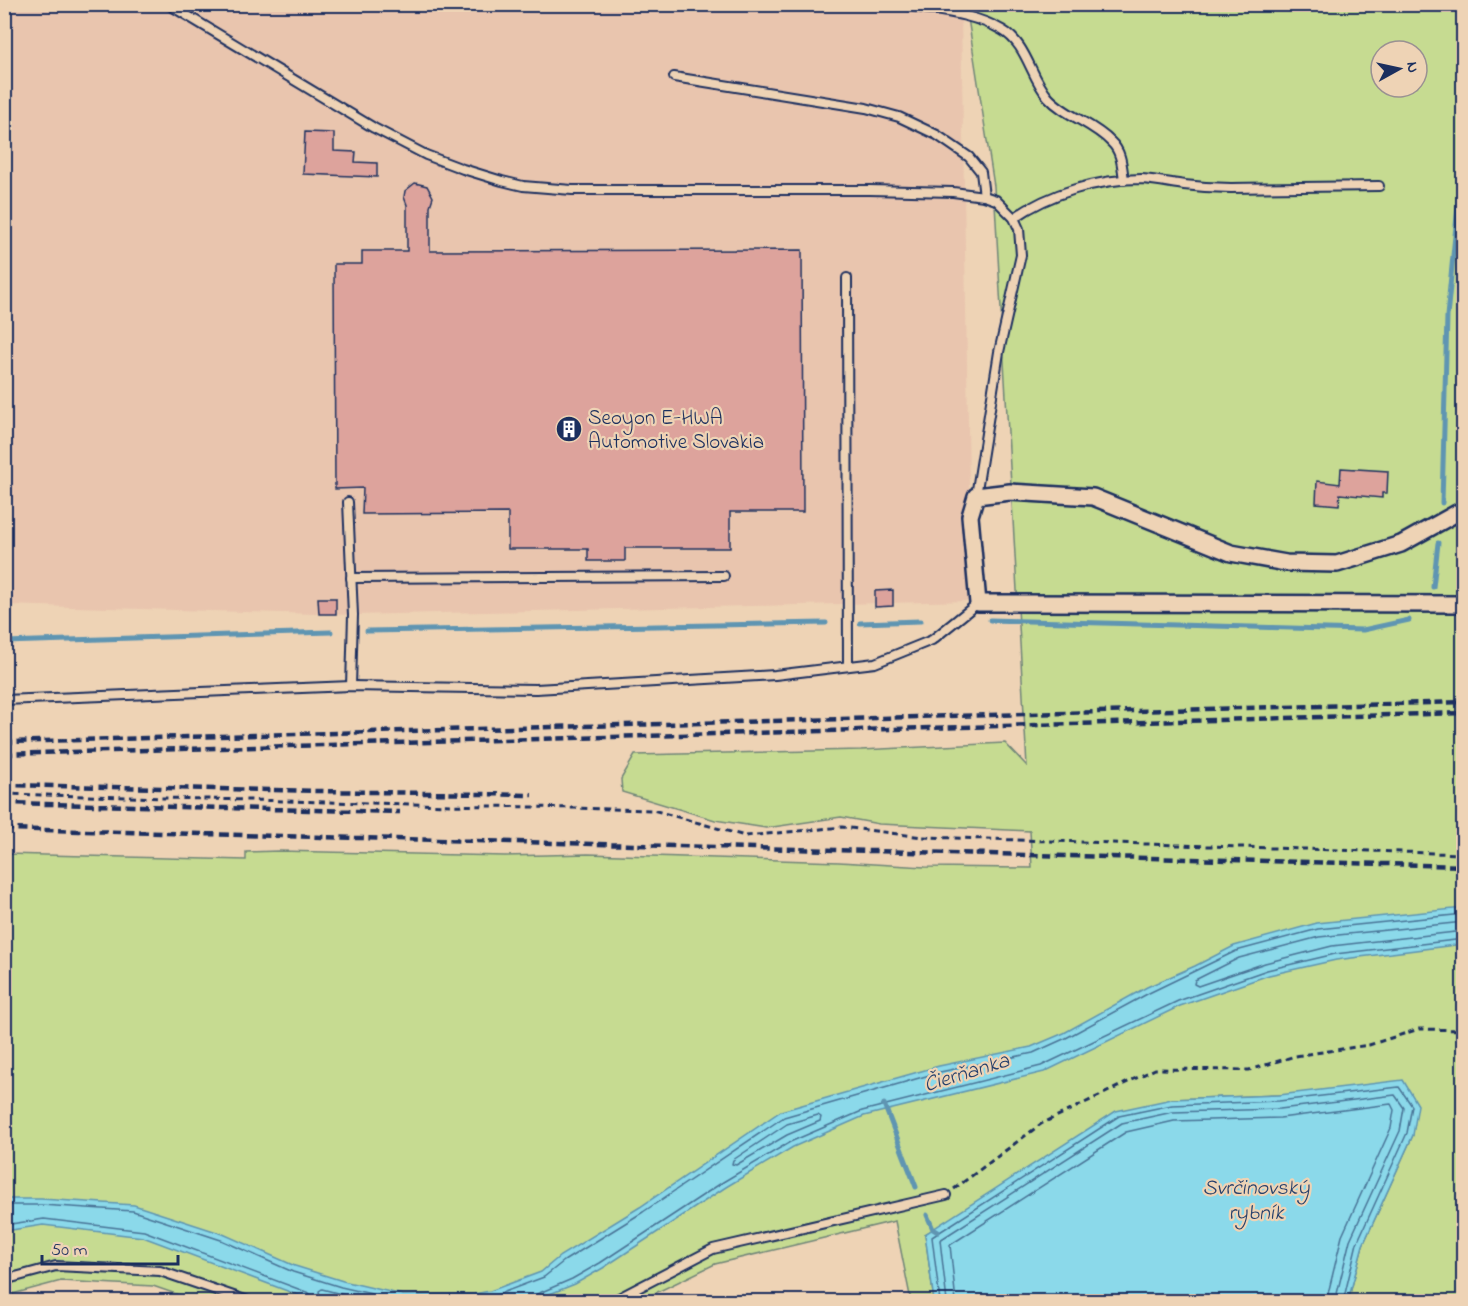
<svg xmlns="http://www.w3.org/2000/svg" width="1468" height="1306" viewBox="0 0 1468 1306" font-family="'Indie Flower',sans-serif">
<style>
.built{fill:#e9c5ae}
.green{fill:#c6db91;stroke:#708578;stroke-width:1.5;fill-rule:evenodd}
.water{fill:#8bd9ea;stroke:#5e95b2;stroke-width:1.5}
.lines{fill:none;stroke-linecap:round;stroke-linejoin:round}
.shore{stroke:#487396;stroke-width:1.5}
.stream{stroke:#5e95b2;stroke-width:5}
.building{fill:#dda39c;stroke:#1b2f5e;stroke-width:1.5}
.lane-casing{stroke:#1b2f5e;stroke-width:12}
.street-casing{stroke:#1b2f5e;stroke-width:20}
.path{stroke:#1b2f5e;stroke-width:3;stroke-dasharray:6 4.5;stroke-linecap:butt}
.lane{stroke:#eed3b5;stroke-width:8}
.street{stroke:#eed3b5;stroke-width:15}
.rail{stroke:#1b2f5e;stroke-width:4.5;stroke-dasharray:9 4.5;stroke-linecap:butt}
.labels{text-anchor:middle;stroke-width:4.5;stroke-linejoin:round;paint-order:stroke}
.poi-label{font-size:21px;fill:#1b2f5e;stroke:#eed3b5;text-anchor:start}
.water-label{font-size:22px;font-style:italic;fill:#26406c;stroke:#eed3b5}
</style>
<rect width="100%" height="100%" fill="#eed3b5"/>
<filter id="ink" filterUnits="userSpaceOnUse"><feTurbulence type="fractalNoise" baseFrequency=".0167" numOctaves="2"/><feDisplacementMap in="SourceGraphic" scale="12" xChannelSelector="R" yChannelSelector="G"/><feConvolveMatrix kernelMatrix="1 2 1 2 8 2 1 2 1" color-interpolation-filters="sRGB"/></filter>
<g filter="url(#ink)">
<path class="built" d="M928,4l33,10 10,587 -618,14 -348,-10v-600z"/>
<path class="green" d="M966,5h497v1296h-115l15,-56 50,-110 -134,-40 -107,4 -247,135 9,67h-23l-16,-80 -180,43 -76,37 -440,1 -46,-16 -92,-5 -56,15v-442l241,6v-8l33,-1 226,5 83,-2 251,8 86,5 107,1 -2,-37 -151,-7 -38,-7 -75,11 -51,-8 -93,-28 -1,-13 14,-24 226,-5 144,-7 22,23 -33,-580zM1381,51h36v36h-36z"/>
<g class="water">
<path d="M1463,908v36l-127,16 -67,15 -89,31 -136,66 -180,44 -71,31 -67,40 -123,81 -28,16 -43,17h-218l-171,-64 -100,-12 -38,6v-32h36l93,6 89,29 72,32 48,15 60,14 71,-1 16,-3 51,-19 19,-16 80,-49 141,-96 158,-45 92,-19 33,-14 83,-46 48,-21 39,-20 83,-23z"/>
<path d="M1403,1080l15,25 -5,30 -50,110 -15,56h-414l-9,-67 191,-123 56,-12 107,-4z"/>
</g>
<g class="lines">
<g class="shore">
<path d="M1464,922l-145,15 -80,21 -44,22 -1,4 4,2 67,-23 67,-17 132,-15"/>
<path d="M818,1115l3,2 -1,4 -33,14 -51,30 -4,-1 1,-4 54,-36z"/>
<path d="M4,1205h37l92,6 88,29 72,32 48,15 61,14 72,-1 17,-3 53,-20 20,-16 79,-49 141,-95 156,-45 93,-19 33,-15 83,-45 87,-42 82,-22 146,-15"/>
<path d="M4,1225l40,-6 100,12 165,62 4,4v5"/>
<path d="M321,1302l-2,-11 3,-2 50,13"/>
<path d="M534,1302l3,-8 35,-15 28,-16 123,-81 67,-40 72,-31 179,-45 137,-65 89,-31 68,-16 129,-15"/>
<path d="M940,1302l-8,-65 187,-121 53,-11 107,-4 120,-14 13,19 -5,27 -50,110 -14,59"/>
<path d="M947,1302l-7,-62 182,-117 51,-11 107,-3 115,-14 9,13 -4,23 -50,109 -15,62"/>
<path d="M956,1302l-6,-57 176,-113 48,-11 106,-3 111,-14 3,6 -3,18 -49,108 -16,66"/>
</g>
<g class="stream">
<path d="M1442,503l5,-187 14,-140 3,-2"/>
<path d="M1433,587l5,-44"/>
<path d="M990,620l373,10 46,-10"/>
<path d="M860,623l60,-2"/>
<path d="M367,631l459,-8"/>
<path d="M4,642l327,-10"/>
<path d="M884,1104l32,83"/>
<path d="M927,1215l6,14 5,3"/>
</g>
</g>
<g class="building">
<path d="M305,132l29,1v18l22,1 -1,10 22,1v14l-74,-3z"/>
<path d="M415,183l12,3 6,11 -3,9v45l372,-1 1,262h-73v36h-105v13h-37v-12h-80v-36l-146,1 1,-26 -28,1 -1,-225h28v-13h45v-46l-3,-8 1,-6z"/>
<path d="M1341,468l47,3 -1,22h-5v5l-42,-4 -1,11 -23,-2 1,-22 23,3z"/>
<path d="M893,590v16l-18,1v-16z"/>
<path d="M318,598h18v16h-17z"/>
</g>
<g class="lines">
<defs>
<g id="lane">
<path d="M168,4l206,124 52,27 37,14 39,12 21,5 49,4h298l83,2 31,4 12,4 18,18 5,11 2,26 -22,97 -23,144"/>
<path d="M900,4c33,7 71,8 102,26 25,14 28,46 46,67 17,19 45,26 63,45 11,10 11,25 13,38"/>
<path d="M674,77l192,31 33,9 38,18 32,22 12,15 3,24"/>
<path d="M1014,218c36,-25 84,-39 128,-39 14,1 28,4 42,6 16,2 31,3 47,3l148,-2"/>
<path d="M847,278l1,388"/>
<path d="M348,502l5,113 -2,71"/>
<path d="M351,578l373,-2"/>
<path d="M4,700l347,-14 185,3 239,-14 100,-12 57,-23 46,-37"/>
<path d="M4,1280l52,-14 104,5 91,31"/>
<path d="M611,1302l102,-53 233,-54"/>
</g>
<path id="street" d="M1464,509l-63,35 -64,20 -51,-1 -55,-10 -138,-56 -83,-5 -34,4 -6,20 8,87 486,1"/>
</defs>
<use href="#lane" class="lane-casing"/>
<use href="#street" class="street-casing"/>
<g class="path">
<path d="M4,794l649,16 92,26 97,-9 81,10 541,17"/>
<path d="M954,1189l87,-65 114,-55 94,1 46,-14 74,-11 50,-16 45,1"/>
</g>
<use href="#lane" class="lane"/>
<use href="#street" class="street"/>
<g class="rail">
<path d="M4,742l1460,-40"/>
<path d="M4,754l1460,-41"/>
<path d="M4,785l528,10"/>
<path d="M4,803l396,9"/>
<path d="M4,829l1460,37"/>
</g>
</g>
</g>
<defs>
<symbol id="building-disc" viewBox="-11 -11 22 22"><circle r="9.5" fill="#1b2f5e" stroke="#eed3b5"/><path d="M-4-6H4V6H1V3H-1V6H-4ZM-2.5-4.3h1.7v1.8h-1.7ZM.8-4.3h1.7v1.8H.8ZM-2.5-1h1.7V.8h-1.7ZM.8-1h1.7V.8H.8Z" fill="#fff"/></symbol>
</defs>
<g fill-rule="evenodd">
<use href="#building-disc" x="554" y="414" width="30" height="30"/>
</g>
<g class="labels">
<g class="poi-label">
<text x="588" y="424">Seoyon E-HWA<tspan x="588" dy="24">Automotive Slovakia</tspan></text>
</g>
<g class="water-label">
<text transform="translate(966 1071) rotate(-17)" y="8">Čierňanka</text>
<text x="1256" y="1194">Svrčinovský<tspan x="1256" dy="25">rybník</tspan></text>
</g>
</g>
<rect width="1468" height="1306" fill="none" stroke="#eed3b5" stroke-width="24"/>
<rect x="12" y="12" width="1444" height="1282" fill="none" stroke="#1b2f5e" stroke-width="2" filter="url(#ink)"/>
<g transform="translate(1399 69) rotate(82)"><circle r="28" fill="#eed3b5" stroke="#9a9192" stroke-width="1.5"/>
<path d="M0-4.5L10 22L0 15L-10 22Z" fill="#1b2f5e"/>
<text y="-9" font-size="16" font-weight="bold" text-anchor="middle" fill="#1b2f5e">N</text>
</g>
<path d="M42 1255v9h136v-9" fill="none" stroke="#1b2f5e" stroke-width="3"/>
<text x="51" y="1255" font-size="18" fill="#1b2f5e" stroke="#eed3b5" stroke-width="4.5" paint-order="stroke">50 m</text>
</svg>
